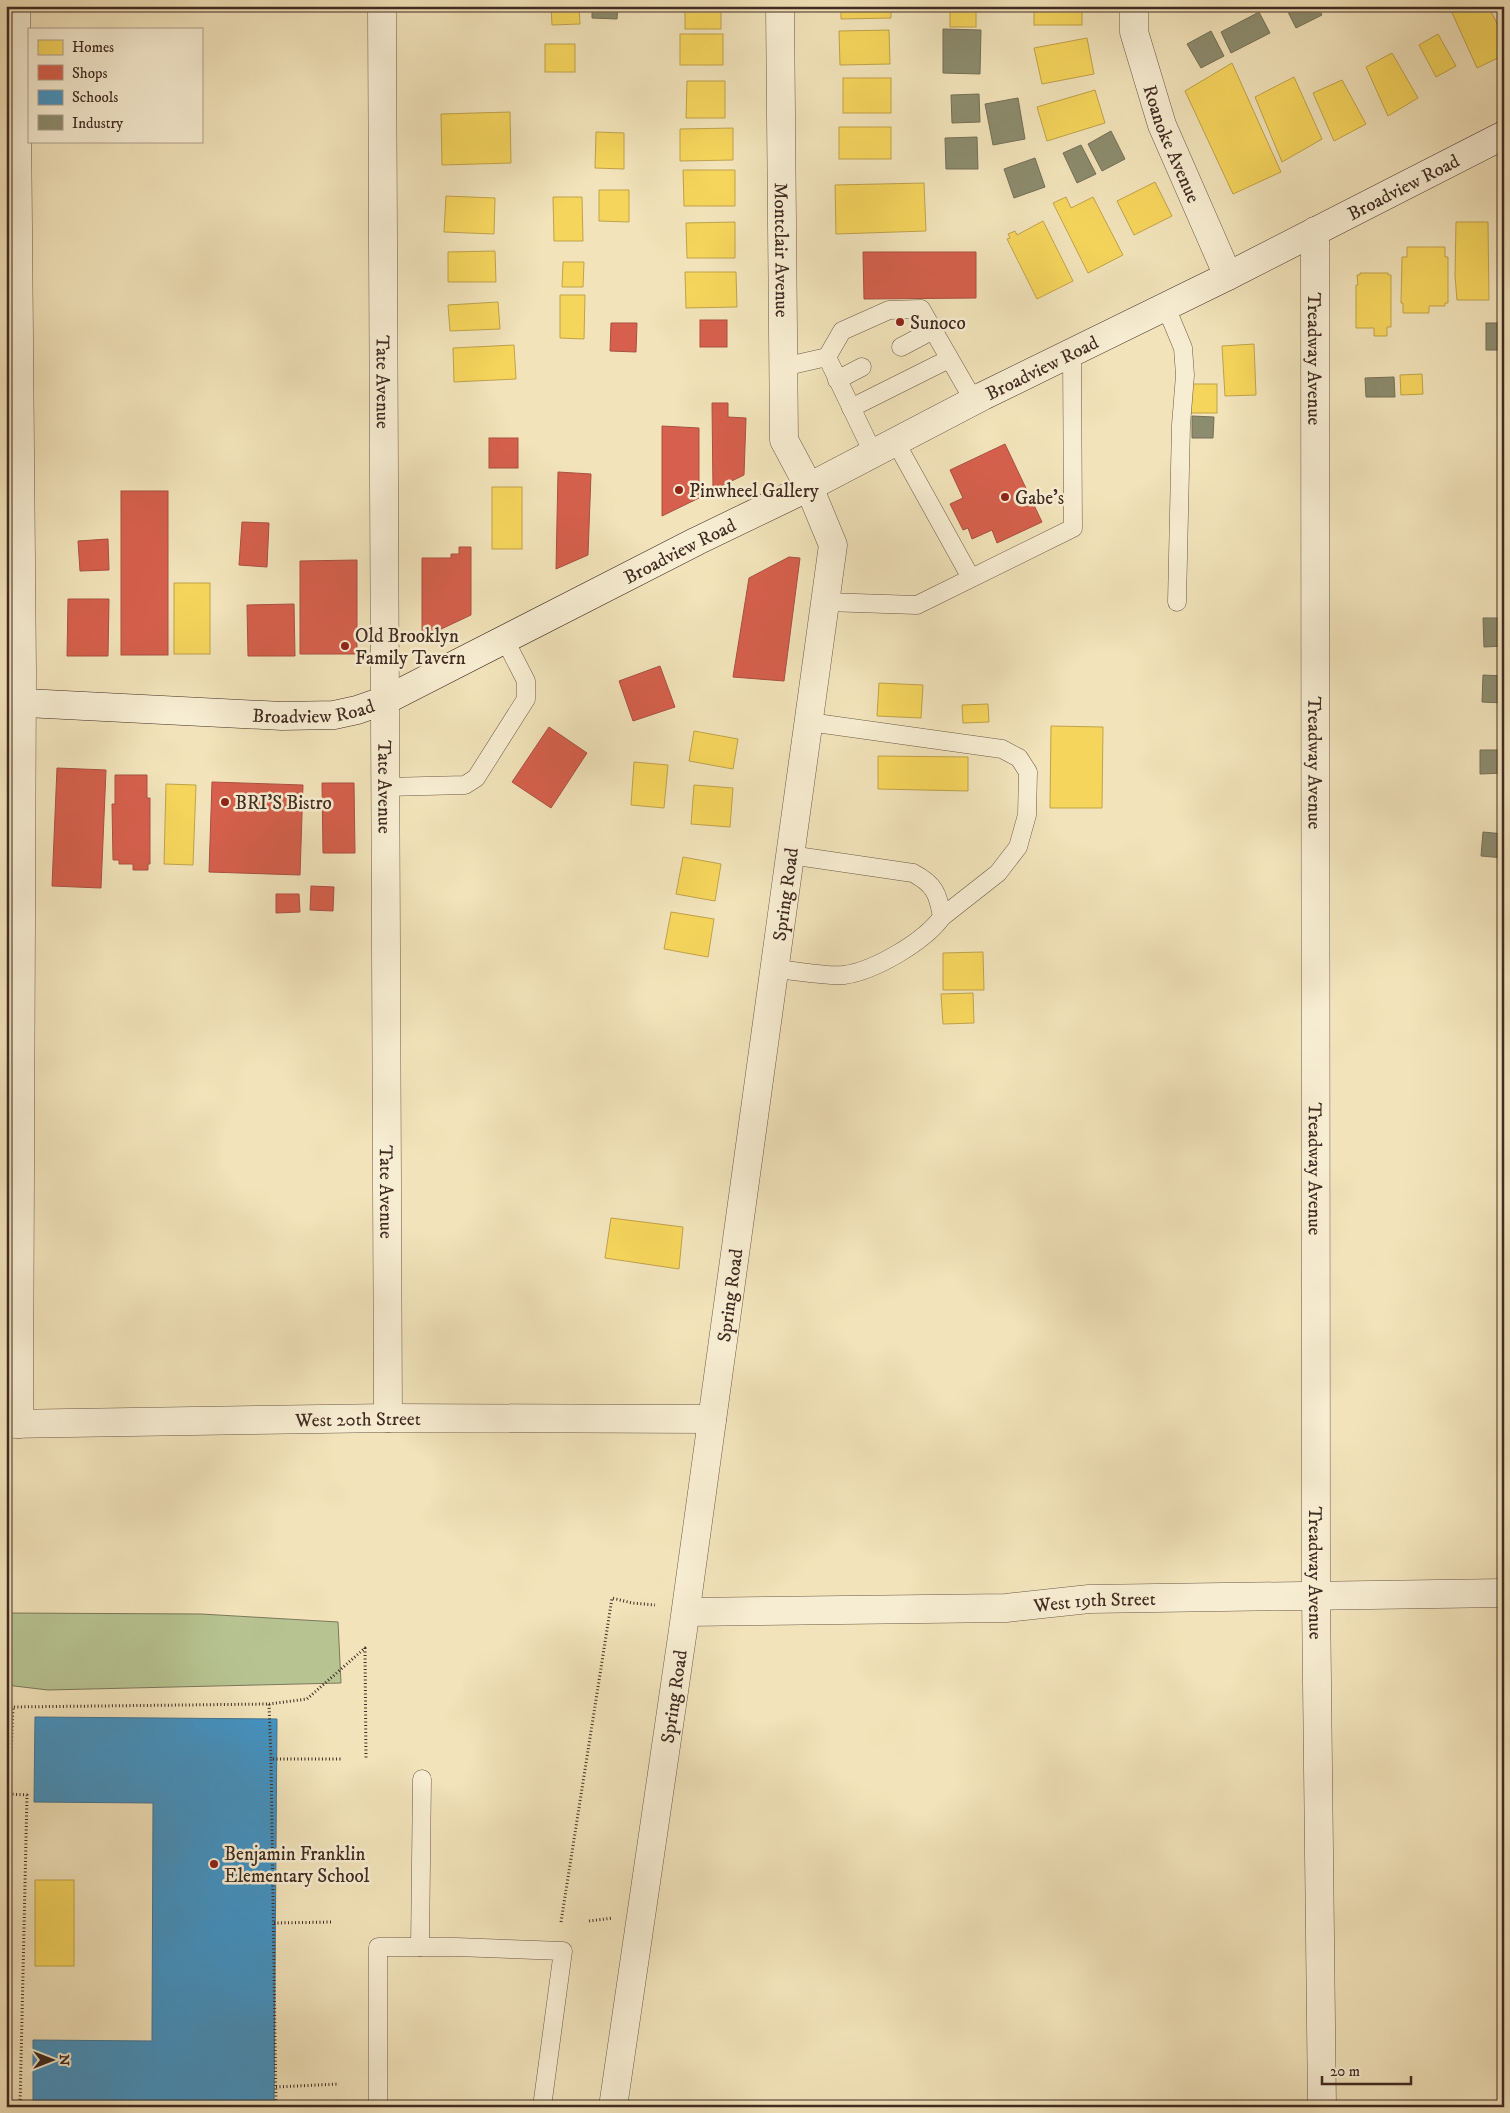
<svg xmlns="http://www.w3.org/2000/svg" width="1510" height="2113" viewBox="0 0 1510 2113" font-family="'IM FELL DW Pica',serif">
<style>
.green{fill:#b7c492;stroke:#7c785a}
.homes{fill:#f6d55c;stroke:#bfa24b}
.shops{fill:#d6604d;stroke:#a95040}
.schools{fill:#4393c3;stroke:#427493}
.industry{fill:#8c8c6e;stroke:#756f57}
.lines{fill:none;stroke-linecap:round;stroke-linejoin:round}
.service-casing{stroke:#6c5948;stroke-width:19}
.minor-casing{stroke:#6c5948;stroke-width:29}
.tertiary-casing{stroke:#6c5948;stroke-width:29}
.secondary-casing{stroke:#402b22;stroke-width:29}
.path{stroke:#402b22;stroke-width:3;stroke-dasharray:1 2.5;stroke-linecap:butt}
.service{stroke:#f7edd2;stroke-width:18}
.minor{stroke:#f7edd2;stroke-width:28}
.tertiary{stroke:#f7edd2;stroke-width:28}
.secondary{stroke:#f7edd2;stroke-width:28}
.poi-dot{fill:#8f2418;stroke:#f7edd2;stroke-width:2}
.labels{text-anchor:middle;stroke-width:5;stroke-linejoin:round;paint-order:stroke}
.street-label{font-size:19px;fill:#402b22;stroke:#f7edd2}
.poi-label{font-size:19px;fill:#402b22;stroke:#f7edd2;text-anchor:start}
</style>
<rect width="100%" height="100%" fill="#f2e3ba"/>
<filter id="stains"><feTurbulence type="fractalNoise" baseFrequency=".004" numOctaves="4"/><feColorMatrix values="0 0 0 0 .2 0 0 0 0 .09 0 0 0 0 .02 0 0 0 .5 -.17"/></filter>
<radialGradient id="worn" r=".72"><stop offset=".6" stop-color="#630" stop-opacity="0"/><stop offset="1" stop-color="#630" stop-opacity=".3"/></radialGradient>
<path class="green" d="M6,1613l195,1 137,8 3,61 -293,7 -42,-5z"/>
<g class="homes">
<path d="M551,6h28l1,18 -28,1z"/>
<rect x="685" y="6" width="36" height="23"/>
<path d="M841,6h50v12l-50,1z"/>
<rect x="950" y="6" width="26" height="21"/>
<rect x="1034" y="6" width="48" height="19"/>
<path d="M1187,6h45v2l-45,1z"/>
<path d="M1449,6h39l16,31v18l-27,13z"/>
<path d="M889,30l1,34 -50,1 -1,-34z"/>
<rect x="680" y="34" width="43" height="31"/>
<path d="M1438,34l18,32 -20,11 -17,-32z"/>
<path d="M1087,38l7,36 -52,10 -8,-36z"/>
<rect x="545" y="44" width="30" height="28"/>
<path d="M1392,53l26,45 -30,18 -22,-49z"/>
<path d="M1232,63l49,109 -48,22 -48,-103z"/>
<path d="M1294,77l28,62 -40,23 -27,-65z"/>
<rect x="843" y="78" width="48" height="35"/>
<path d="M1342,80l24,44 -32,17 -21,-48z"/>
<path d="M687,81h38v37h-39z"/>
<path d="M1095,90l10,33 -58,18 -10,-34z"/>
<path d="M510,112l1,51 -69,2 -1,-51z"/>
<rect x="839" y="127" width="52" height="32"/>
<path d="M733,128v32l-53,1v-32z"/>
<path d="M596,132l28,1v36l-29,-1z"/>
<path d="M683,170h52v36h-51z"/>
<path d="M1155,182l17,34 -38,19 -17,-34z"/>
<path d="M924,183l2,48 -90,3 -1,-49z"/>
<path d="M599,190h30v32l-30,-1z"/>
<path d="M446,196l49,2 -1,36 -50,-2z"/>
<path d="M553,197h29l1,44h-29z"/>
<path d="M1066,197l5,11 22,-11 30,58 -35,18 -35,-70z"/>
<path d="M1043,221l30,60 -36,18 -30,-60 3,-1 -2,-4 7,-3 2,4z"/>
<path d="M735,222v36h-48l-1,-35z"/>
<path d="M1456,222h32l1,78h-32l-2,-24z"/>
<path d="M1407,247h38v10h3v46h-3v3h-16v7h-26v-10h-2l1,-46h5z"/>
<path d="M495,251l1,31h-48v-30z"/>
<path d="M563,262h21l-1,25h-21z"/>
<path d="M685,272h51l1,35 -51,1z"/>
<path d="M1360,273h28v2h3v52h-4v9h-13v-8h-18v-43h2l-1,-10h3z"/>
<path d="M560,295h25l-1,44 -24,-1z"/>
<path d="M498,302l2,27 -50,2 -2,-26z"/>
<path d="M1254,344l2,51 -31,1 -3,-50z"/>
<path d="M514,345l2,34 -62,3 -1,-34z"/>
<path d="M1422,374l1,20 -22,1 -1,-20z"/>
<rect x="1190" y="384" width="27" height="29"/>
<rect x="492" y="487" width="30" height="62"/>
<rect x="174" y="583" width="36" height="71"/>
<path d="M879,683l44,2 -2,33 -44,-2z"/>
<path d="M988,704l1,18 -26,1 -1,-18z"/>
<path d="M1051,726l52,1 -1,81h-52z"/>
<path d="M694,731l44,8 -5,30 -44,-8z"/>
<path d="M878,756l90,1v34l-90,-2z"/>
<path d="M634,762l34,3 -4,43 -33,-3z"/>
<path d="M166,784l30,1 -3,80 -29,-1z"/>
<path d="M694,785l39,3 -3,39 -39,-3z"/>
<path d="M683,857l38,7 -6,37 -39,-7z"/>
<path d="M671,912l43,7 -6,38 -44,-8z"/>
<path d="M983,952l1,38h-41v-37z"/>
<path d="M973,993l1,30 -31,1 -2,-30z"/>
<path d="M611,1218l72,9 -4,42 -74,-11z"/>
<rect x="35" y="1880" width="39" height="86"/>
</g>
<g class="shops">
<path d="M863,252h113v46l-112,1z"/>
<rect x="700" y="320" width="27" height="27"/>
<path d="M611,323h26l-1,29 -26,-1z"/>
<path d="M712,403h16v14l18,1 -2,57 -31,15z"/>
<path d="M662,426l37,2v70l-37,18z"/>
<rect x="489" y="438" width="29" height="30"/>
<path d="M1005,444l37,78 -45,21 -5,-13 -20,9 -4,-11 -5,2 -13,-26 13,-6 -13,-28z"/>
<path d="M558,472l33,2 -3,81 -32,14z"/>
<rect x="121" y="491" width="47" height="164"/>
<path d="M242,522l27,1 -2,44 -28,-2z"/>
<path d="M108,539l1,31 -29,1 -2,-30z"/>
<path d="M459,547h12v68l-49,23v-80h29v-4h8z"/>
<path d="M789,557l11,1 -16,123 -51,-4 16,-99z"/>
<path d="M357,560v94h-57v-93z"/>
<path d="M68,599h41l-1,57h-41z"/>
<path d="M294,604l1,52h-47l-1,-51z"/>
<path d="M660,666l15,41 -42,14 -14,-40z"/>
<path d="M549,727l38,26 -36,55 -39,-26z"/>
<path d="M57,768l49,2 -5,118 -49,-2z"/>
<path d="M115,775h32v23h3v66h-2v6h-15v-6h-14v-4h-6l-1,-56h3z"/>
<path d="M212,782l91,3 -3,90 -91,-3z"/>
<path d="M322,783h32l1,70h-32z"/>
<path d="M311,886l23,1 -1,24 -23,-1z"/>
<path d="M276,894h23l1,18 -24,1z"/>
</g>
<path class="schools" d="M35,1717l242,2 -3,388h-241v-67l119,1 1,-238 -119,-1z"/>
<g class="industry">
<path d="M592,6h26l-1,13 -25,-1z"/>
<path d="M1285,6h32l5,9 -26,13z"/>
<path d="M1259,12l11,21 -39,20 -10,-21z"/>
<path d="M943,29l38,1 -1,44 -37,-1z"/>
<path d="M1211,31l13,25 -23,12 -14,-24z"/>
<path d="M979,94l1,28 -28,1 -1,-28z"/>
<path d="M1018,98l7,41 -32,6 -8,-41z"/>
<path d="M1111,131l14,28 -23,12 -14,-27z"/>
<path d="M977,137l1,32h-32l-1,-31z"/>
<path d="M1081,145l15,29 -19,9 -14,-30z"/>
<path d="M1035,158l10,29 -31,11 -10,-29z"/>
<rect x="1486" y="323" width="18" height="27"/>
<path d="M1394,377l1,20h-29l-1,-19z"/>
<path d="M1192,416l22,1 -1,21h-21z"/>
<path d="M1483,618h21v28l-20,1z"/>
<path d="M1483,675l21,1v27l-22,-1z"/>
<path d="M1480,750h24v23l-24,1z"/>
<path d="M1483,832l21,2v24l-23,-2z"/>
</g>
<g class="lines">
<defs>
<g id="service">
<path d="M1166,307l17,41 2,27 -4,50 -4,177"/>
<path d="M901,347l32,-17"/>
<path d="M827,357l46,96"/>
<path d="M783,367l44,-10 15,-26 47,-21 32,-1 53,92"/>
<path d="M837,380l25,-13"/>
<path d="M851,408l98,-49"/>
<path d="M895,441l76,137"/>
<path d="M825,602l92,3 156,-77 -1,-175"/>
<path d="M809,722l193,27 17,9 9,14 -1,43 -9,32 -20,26 -56,44"/>
<path d="M386,787l79,-2 11,-7 50,-79v-18l-21,-41"/>
<path d="M774,969c19,1 53,8 70,6 30,-4 80,-33 98,-58 -4,-24 -8,-33 -29,-44l-123,-18"/>
<path d="M420,1947l2,-168"/>
<path d="M378,2107v-160h78l107,4 -21,156"/>
</g>
<g id="minor">
<path d="M16,6l6,666 -3,752"/>
<path id="s1" d="M382,6l6,1412"/>
<path id="s2" d="M780,6l4,434 25,47"/>
<path id="s3" d="M1134,6v26l28,93 66,151"/>
<path id="s4" d="M1315,231l1,1366 6,510"/>
<path id="s5" d="M6,1424l382,-6 324,1"/>
<path id="s6" d="M686,1612l320,-4 83,-9 415,-6"/>
</g>
<g id="tertiary">
<path id="s7" d="M613,2107l70,-477 150,-1085 -24,-58"/>
</g>
<g id="secondary">
<path id="s8" d="M6,702l276,14 52,-1 23,-5 29,-10 311,-159 112,-54 174,-91 245,-120 276,-141"/>
</g>
</defs>
<use href="#service" class="service-casing"/>
<use href="#minor" class="minor-casing"/>
<use href="#tertiary" class="tertiary-casing"/>
<use href="#secondary" class="secondary-casing"/>
<g class="path">
<path d="M269,1704l38,-5 58,-51 1,111"/>
<path d="M9,1794l18,1 -7,312"/>
<path d="M9,1804l4,-97 256,-3 2,55"/>
<path d="M589,1921l24,-3"/>
<path d="M561,1922l51,-324 20,5 23,2"/>
<path d="M274,1923l58,-1"/>
<path d="M276,2087l63,-3"/>
<path d="M276,2107l-5,-348h70"/>
</g>
<use href="#service" class="service"/>
<use href="#minor" class="minor"/>
<use href="#tertiary" class="tertiary"/>
<use href="#secondary" class="secondary"/>
</g>
<g class="poi-dot">
<circle cx="900" cy="322" r="5"/>
<circle cx="679" cy="490" r="5"/>
<circle cx="1005" cy="497" r="5"/>
<circle cx="345" cy="646" r="5"/>
<circle cx="225" cy="802" r="5"/>
<circle cx="214" cy="1864" r="5"/>
</g>
<g class="labels">
<g class="street-label">
<text dy="7" stroke="none"><textPath href="#s3" startOffset="144">Roanoke Avenue</textPath></text>
<text dy="7" stroke="none"><textPath href="#s8" startOffset="1522">Broadview Road</textPath></text>
<text dy="7" stroke="none"><textPath href="#s2" startOffset="244">Montclair Avenue</textPath></text>
<text dy="7" stroke="none"><textPath href="#s4" startOffset="128">Treadway Avenue</textPath></text>
<text dy="7" stroke="none"><textPath href="#s8" startOffset="1118">Broadview Road</textPath></text>
<text dy="7" stroke="none"><textPath href="#s1" startOffset="376">Tate Avenue</textPath></text>
<text dy="7" stroke="none"><textPath href="#s8" startOffset="712">Broadview Road</textPath></text>
<text dy="7" stroke="none"><textPath href="#s8" startOffset="308">Broadview Road</textPath></text>
<text dy="7" stroke="none"><textPath href="#s4" startOffset="532">Treadway Avenue</textPath></text>
<text dy="7" stroke="none"><textPath href="#s1" startOffset="781">Tate Avenue</textPath></text>
<text dy="7" stroke="none"><textPath href="#s7" startOffset="1225">Spring Road</textPath></text>
<text dy="7" stroke="none"><textPath href="#s4" startOffset="938">Treadway Avenue</textPath></text>
<text dy="7" stroke="none"><textPath href="#s1" startOffset="1186">Tate Avenue</textPath></text>
<text dy="7" stroke="none"><textPath href="#s7" startOffset="820">Spring Road</textPath></text>
<text dy="7" stroke="none"><textPath href="#s5" startOffset="352">West 20th Street</textPath></text>
<text dy="7" stroke="none"><textPath href="#s4" startOffset="1342">Treadway Avenue</textPath></text>
<text dy="7" stroke="none"><textPath href="#s6" startOffset="409">West 19th Street</textPath></text>
<text dy="7" stroke="none"><textPath href="#s7" startOffset="415">Spring Road</textPath></text>
</g>
<g class="poi-label">
<text x="910" y="329">Sunoco</text>
<text x="689" y="497">Pinwheel Gallery</text>
<text x="1015" y="504">Gabe's</text>
<text x="355" y="642">Old Brooklyn<tspan x="355" dy="22">Family Tavern</tspan></text>
<text x="235" y="809">BRI'S Bistro</text>
<text x="224" y="1860">Benjamin Franklin<tspan x="224" dy="22">Elementary School</tspan></text>
</g>
</g>
<rect width="1510" height="2113" fill="none" stroke="#f2e3ba" stroke-width="25"/>
<rect x="8" y="8" width="1495" height="2098" fill="none" stroke="#402b22" stroke-width="2.5"/>
<rect x="12" y="12" width="1485" height="2088" fill="none" stroke="#402b22"/>
<rect x="28" y="28" width="175" height="115" fill="#f7edd2" stroke="#ae9f8c"/>
<rect x="38" y="40" width="25" height="15" fill="#f6d55c" stroke="#ae9f8c"/>
<text x="72" y="52" font-size="15" fill="#402b22">Homes</text>
<rect x="38" y="65" width="25" height="15" fill="#d6604d" stroke="#ae9f8c"/>
<text x="72" y="78" font-size="15" fill="#402b22">Shops</text>
<rect x="38" y="90" width="25" height="15" fill="#4393c3" stroke="#ae9f8c"/>
<text x="72" y="102" font-size="15" fill="#402b22">Schools</text>
<rect x="38" y="115" width="25" height="15" fill="#8c8c6e" stroke="#ae9f8c"/>
<text x="72" y="128" font-size="15" fill="#402b22">Industry</text>
<g transform="translate(52 2060) rotate(90)" stroke="#f7edd2" stroke-width="4" paint-order="stroke">
<path d="M0-4L9 19L0 12L-9 19Z" fill="#402b22"/>
<text y="-8" font-size="14" font-weight="bold" text-anchor="middle" fill="#402b22">N</text>
</g>
<path d="M1322 2076v8h89v-8" fill="none" stroke="#402b22" stroke-width="2.5"/>
<text x="1330" y="2076" font-size="15" fill="#402b22" stroke="#f7edd2" stroke-width="4" paint-order="stroke">20 m</text>
<rect width="100%" height="100%" filter="url(#stains)"/>
<rect width="100%" height="100%" fill="url(#worn)"/>
</svg>
